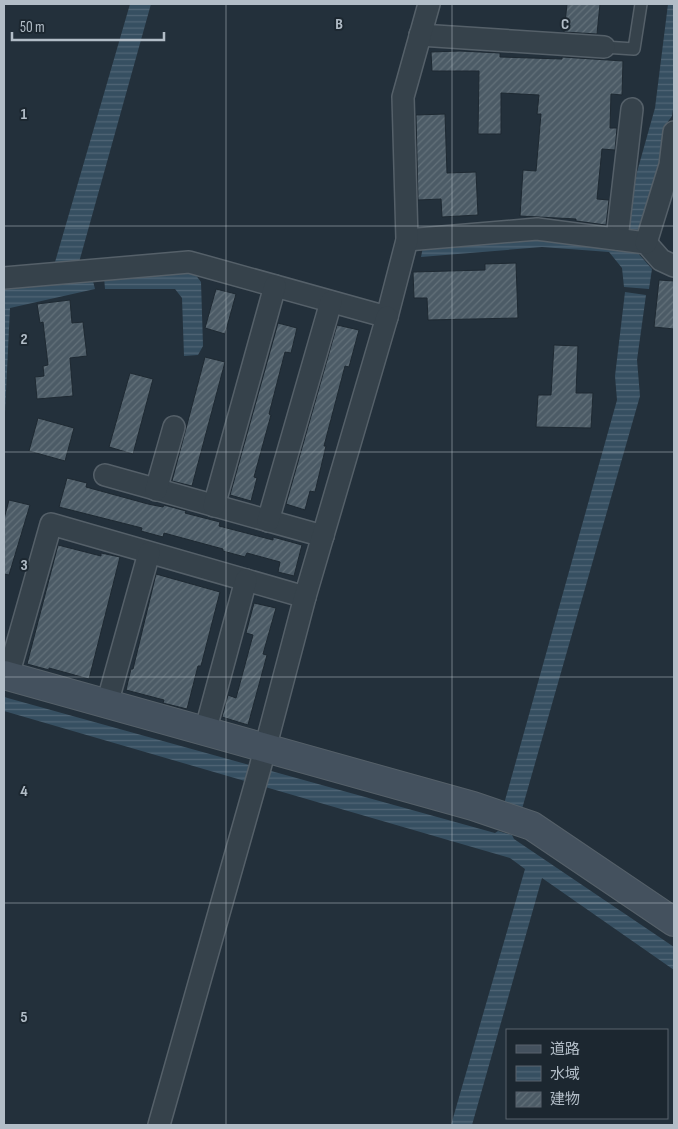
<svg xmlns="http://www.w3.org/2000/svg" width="678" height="1129" viewBox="0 0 678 1129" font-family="'Sofia Sans Condensed','Noto Sans JP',sans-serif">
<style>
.water{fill:url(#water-rules)}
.building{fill:url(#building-hatch);stroke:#1e2932}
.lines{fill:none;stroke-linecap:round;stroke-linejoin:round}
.lane-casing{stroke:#556069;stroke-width:14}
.street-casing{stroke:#556069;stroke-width:24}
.secondary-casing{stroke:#556069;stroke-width:30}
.lane{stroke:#36424b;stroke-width:11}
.street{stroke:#36424b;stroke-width:21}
.secondary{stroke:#44515e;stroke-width:28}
.grid{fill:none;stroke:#b2bdc7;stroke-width:1;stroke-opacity:0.55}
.grid-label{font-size:16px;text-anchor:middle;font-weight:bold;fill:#b2bdc7;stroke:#1c2730;stroke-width:4;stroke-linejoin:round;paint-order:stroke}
</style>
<defs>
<pattern id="water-rules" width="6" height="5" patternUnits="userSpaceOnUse" patternTransform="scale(1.25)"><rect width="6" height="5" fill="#364f61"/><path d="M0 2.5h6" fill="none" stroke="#516676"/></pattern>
<pattern id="building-hatch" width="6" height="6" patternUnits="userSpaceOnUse" patternTransform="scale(1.25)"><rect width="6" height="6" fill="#4c5b66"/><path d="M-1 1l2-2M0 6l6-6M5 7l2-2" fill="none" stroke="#63717a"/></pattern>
</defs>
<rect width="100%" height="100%" fill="#23303b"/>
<g class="water">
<path d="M130,4h21l-73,262 14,11 3,12 -85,19 -6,125v-148l49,-16z"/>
<path d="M668,4h6v98l-2,14 -5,7 -5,43 -21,65 -14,-2 10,-57 18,-64z"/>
<path d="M542,239l95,13 15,17 -3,20 -25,-2 -2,-19 -13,-16 -67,-5 -121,10 2,-10z"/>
<path d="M192,270l9,12 2,64 -5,9 -14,1 -2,-58 -7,-9h-70l-1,-12z"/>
<path d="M625,292l21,3 -9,65 3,36 -118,413 -18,-5 113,-404 -2,-24z"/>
<path d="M4,697l491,136 3,-2 14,4 2,4 160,108v23l-132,-92 -70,247h-21l74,-256 -15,-11 -506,-147z"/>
</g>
<g class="building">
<path d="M567,4h33l-3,30 -33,-2z"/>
<path d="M460,51l40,2v4l62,2v-2l61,4 -1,34 -11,-1 -1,34h7l-2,22 -13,-1 -5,50 12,1 -3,25 -30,-4v-2l-56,-3 3,-46 13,1 5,-57h-4l2,-19 -38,-2v41h-23l1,-63h-47l-1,-19z"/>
<path d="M445,114l2,59 29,-1 2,43 -36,2 -1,-18 -23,1 -2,-85z"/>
<path d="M516,263l2,55 -90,2 -1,-22h-13l-1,-26 72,-2v-6z"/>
<path d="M659,280l15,1v48l-20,-2z"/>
<path d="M216,289l20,5 -11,40 -20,-6z"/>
<path d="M70,300l2,23 11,-1 4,34 -17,2 3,38 -36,3 -2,-22 9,-1 -1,-10 5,-1 -5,-43 -3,1 -3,-19z"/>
<path d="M278,323l19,5 -6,25 -6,-1 -16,62 2,1 -17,62 3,1 -6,23 -21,-6z"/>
<path d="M337,325l22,5 -10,37 -4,-1 -21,80h2l-11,46 -5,-1 -5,19 -19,-6z"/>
<path d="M554,345l24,1 -2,47h17l-2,35 -55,-1 2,-32h13z"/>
<path d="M205,357l20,5 -33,124 -20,-5z"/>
<path d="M130,373l23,6 -20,75 -24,-7z"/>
<path d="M38,418l36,10 -9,33 -36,-10z"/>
<path d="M67,478l20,5 -1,4 62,17 15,3 1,-2 22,6 -1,2 35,9 -1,4 54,14v-3l29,8 -8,31 -16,-4 2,-10 -33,-9 -2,4 -22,-6v-2l-59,-16 -1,4 -22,-6 1,-3 -83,-21z"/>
<path d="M9,500l21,5 -21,70 -5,-1v-55z"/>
<path d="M58,545l43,11v-3l19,4 -31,122 -40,-11v2l-22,-6z"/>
<path d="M156,574l64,18 -19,74h-3l-11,43 -24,-6 1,-3 -38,-10 5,-21h2z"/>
<path d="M254,603l22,5 -13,46 4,1 -19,70 -26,-8 6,-22 8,3 17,-63 -7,-2z"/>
</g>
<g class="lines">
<defs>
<path id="lane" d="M604,47l30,2 7,-45"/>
<g id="street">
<path d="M420,35l184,12"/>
<path d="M617,239l15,-130"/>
<path d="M407,240l130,-11 109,14 15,17 13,6"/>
<path d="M646,243l24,-78 4,-33"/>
<path d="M4,278l185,-16 198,55 20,-77 -4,-143 26,-93"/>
<path d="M105,475l218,61"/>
<path d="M156,490l18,-63"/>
<path d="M214,506l61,-220"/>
<path d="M268,521l63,-219"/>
<path d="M8,676l43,-152 254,73"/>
<path d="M107,704l42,-151"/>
<path d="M205,732l41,-152"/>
<path d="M159,1125l101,-357 45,-171 82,-280"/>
</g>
<path id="secondary" d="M4,675l469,131 59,20 142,96"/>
</defs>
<use href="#lane" class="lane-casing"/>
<use href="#street" class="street-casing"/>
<use href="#secondary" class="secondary-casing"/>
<use href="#lane" class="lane"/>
<use href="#street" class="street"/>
<use href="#secondary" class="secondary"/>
</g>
<path class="grid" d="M226,4v1121M452,4v1121M4,226h670M4,452h670M4,677h670M4,903h670"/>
<g class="grid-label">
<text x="339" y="29">B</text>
<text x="565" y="29">C</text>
<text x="24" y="119">1</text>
<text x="24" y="344">2</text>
<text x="24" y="570">3</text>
<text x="24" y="796">4</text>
<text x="24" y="1022">5</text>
</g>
<rect width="678" height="1129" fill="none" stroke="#b2bdc7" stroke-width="10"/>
<rect x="506" y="1029" width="162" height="90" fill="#1c2730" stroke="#58636c"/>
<rect x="516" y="1045" width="25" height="8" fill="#44515e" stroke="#58636c"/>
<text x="550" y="1054" font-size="15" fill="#b2bdc7">道路</text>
<rect x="516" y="1066" width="25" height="15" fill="url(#water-rules)" stroke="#58636c"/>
<text x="550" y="1079" font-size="15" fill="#b2bdc7">水域</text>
<rect x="516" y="1092" width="25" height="15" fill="url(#building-hatch)" stroke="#58636c"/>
<text x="550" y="1104" font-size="15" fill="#b2bdc7">建物</text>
<path d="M12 32v8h152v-8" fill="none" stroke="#b2bdc7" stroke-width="2.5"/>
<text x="20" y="32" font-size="15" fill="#b2bdc7" stroke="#1c2730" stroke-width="4" paint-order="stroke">50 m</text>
</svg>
